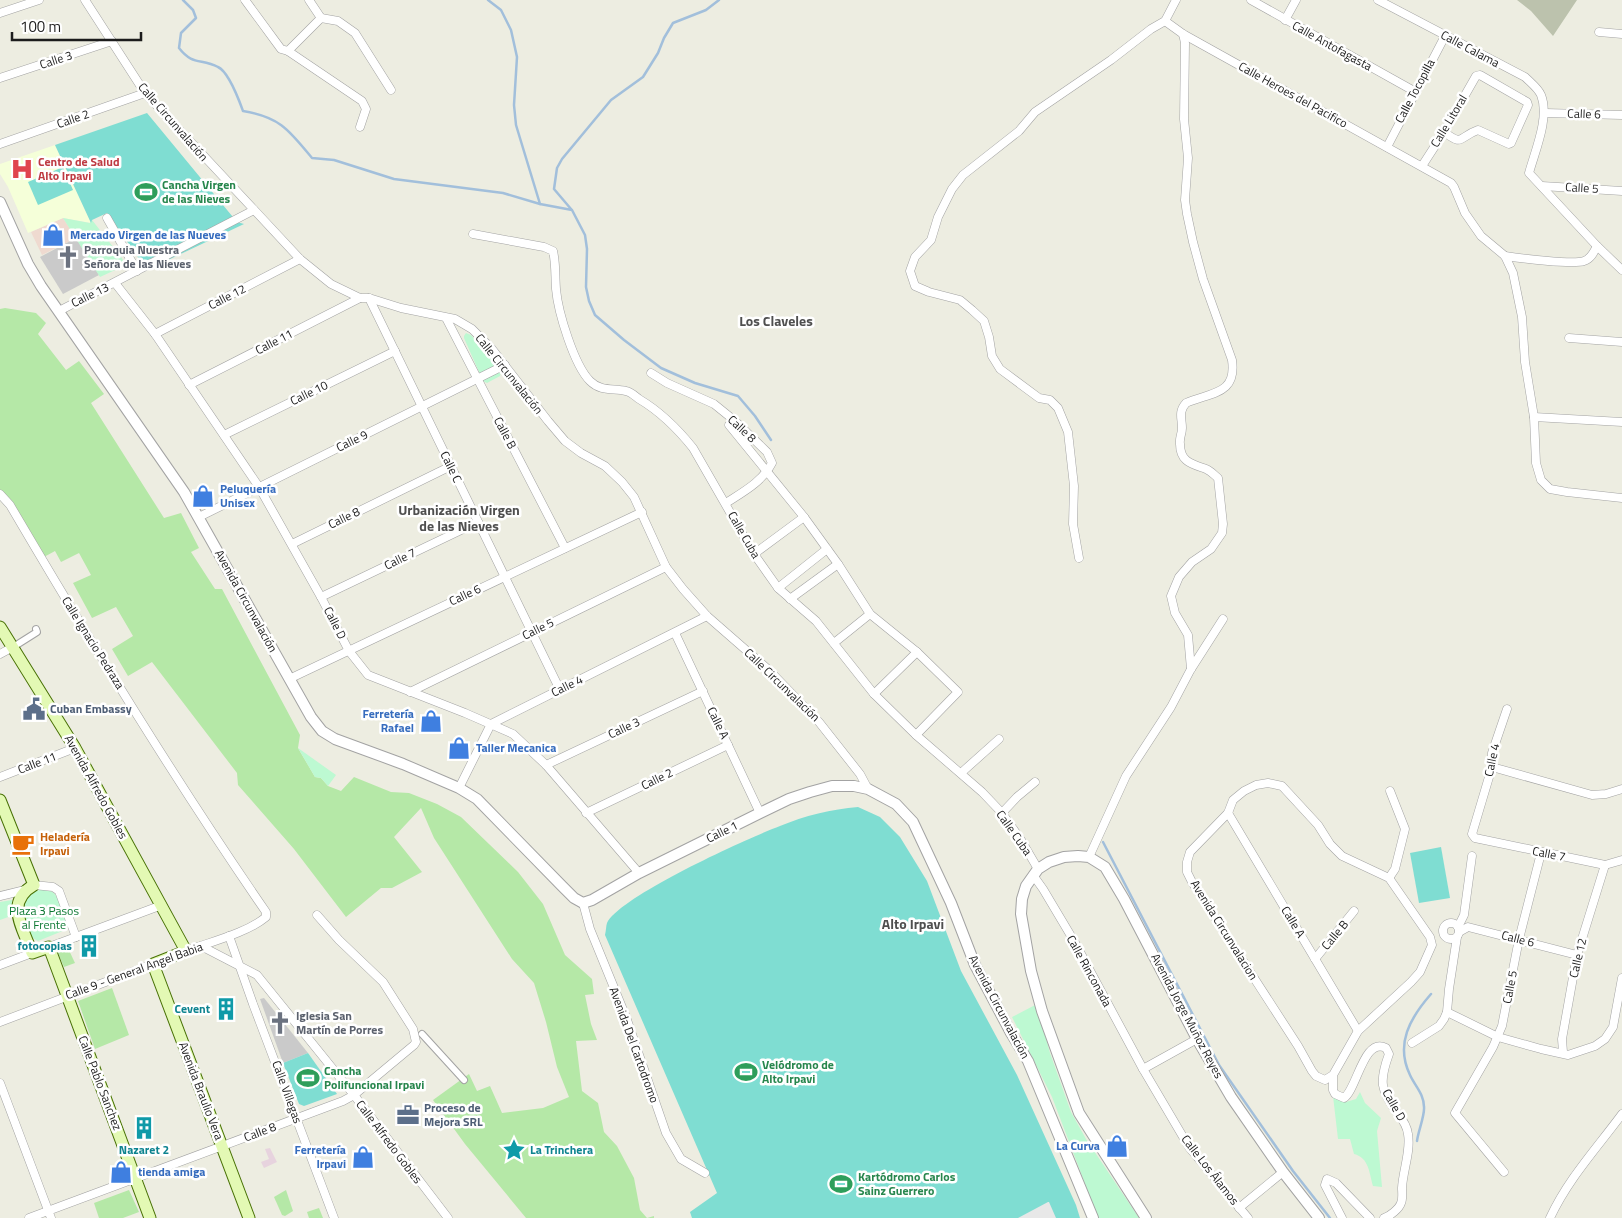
<svg xmlns="http://www.w3.org/2000/svg" width="1622" height="1218" viewBox="0 0 1622 1218" font-family="'Titillium Web',sans-serif">
<style>
.commercial{fill:#efdad0}
.industrial{fill:#e7d3de}
.education{fill:#f5ffd9}
.religious{fill:#cacaca}
.construction{fill:#bcc2ad}
.grass{fill:#b5e8a7}
.park{fill:#bdf9d2}
.pitch{fill:#7fddd2}
.parking{fill:#e8e8e8}
.lines{fill:none;stroke-linecap:round;stroke-linejoin:round}
.stream{stroke:#a2bfdb;stroke-width:2.5}
.pedestrian-casing{stroke:#a3a3a3;stroke-width:8}
.minor-casing{stroke:#a3a3a3;stroke-width:9}
.tertiary-casing{stroke:#a3a3a3;stroke-width:12}
.secondary-casing{stroke:#487105;stroke-width:13}
.pedestrian{stroke:#fff;stroke-width:6}
.minor{stroke:#fff;stroke-width:8}
.tertiary{stroke:#fff;stroke-width:10}
.secondary{stroke:#e3f9b4;stroke-width:11}
.labels{text-anchor:middle;stroke-width:5;stroke-linejoin:round;paint-order:stroke}
.street-label{font-size:12px;fill:#1c1c1c;stroke:#fff}
.health-label{font-size:12px;font-weight:bold;fill:#be3a42;stroke:#fff;text-anchor:start}
.leisure-label{font-size:12px;font-weight:bold;fill:#27864d;stroke:#fff;text-anchor:start}
.shop-label{font-size:12px;font-weight:bold;fill:#366cbe;stroke:#fff;text-anchor:start}
.worship-label{font-size:12px;font-weight:bold;fill:#5b616d;stroke:#fff;text-anchor:start}
.service-label{font-size:12px;font-weight:bold;fill:#4e5e75;stroke:#fff;text-anchor:start}
.food-label{font-size:12px;font-weight:bold;fill:#c56008;stroke:#fff;text-anchor:start}
.park-label{font-size:12px;fill:#0c7832;stroke:#fff}
.culture-label{font-size:12px;font-weight:bold;fill:#0d838f;stroke:#fff;text-anchor:end}
.neighbourhood-label{font-size:14px;font-weight:bold;fill:#4f4f4f;stroke:#fff}
</style>
<rect width="100%" height="100%" fill="#edede1"/>
<path class="commercial" d="M63,218l13,20 -34,17 -11,-23z"/>
<path class="industrial" d="M270,1148l7,14 -13,6 -3,-6 8,-3 -4,-10z"/>
<path class="education" d="M55,145l36,78 -28,-5 -35,15 -20,-46 -8,-13v-10z"/>
<g class="religious">
<path d="M76,238l23,37 -36,19 -23,-37z"/>
<path d="M264,998l44,55 -25,10 -23,-64z"/>
</g>
<path class="construction" d="M1517,0h60l-24,36 -22,-25z"/>
<g class="grass">
<path d="M5,308l31,5 10,10 -8,11 28,36 13,-9 25,33 -13,9 73,115 17,-5 18,35 -8,4 24,37h7l78,146 -2,13 17,29 6,1 7,8 13,5 13,-14 37,15 18,1 28,11 24,13 57,55 25,32 22,51 27,24 2,15 -9,1 6,29 6,16 -21,1 6,50 16,12 6,29 13,14 17,32 6,32 7,8 7,-2v2h-128l-61,-74 -32,-44 36,-26 8,17 13,-5 12,27 41,-5 26,-11 -12,-30 -11,-45 -12,-39 -22,-24 -78,-121 -13,-30 -27,29 28,35 -30,16h-11l-35,29 -52,-68 -56,-64 -1,-12 -85,-111 -24,14 -16,-27 21,-13 -17,-29 -24,11 -19,-35 18,-8 -12,-22 -18,9 -6,-11 -11,6 -34,-58 -10,-9v-181z"/>
<path d="M67,946l8,17 -11,4 -7,-16z"/>
<path d="M112,988l17,47 -34,14 -17,-48z"/>
<path d="M129,1190l10,22 -16,6h-24l-5,-15z"/>
<path d="M286,1190l7,21 -8,5 -3,-1 -8,-18z"/>
<path d="M319,1208l4,10h-14l-2,-6z"/>
</g>
<g class="park">
<path d="M63,218l27,5 2,-3 29,37 5,8 -26,12z"/>
<path d="M466,333l5,2 28,33 2,3 -1,5 -13,7 -4,-2 -19,-43v-2z"/>
<path d="M298,748l38,27 -8,11 -7,-8 -6,-1z"/>
<path d="M47,889l7,4 3,4 11,27 -3,6 -27,11 -7,-4c-3,-7 -10,-19 -10,-27 0,-15 14,-20 26,-21z"/>
<path d="M12,900l-1,16 -11,4v-18z"/>
<path d="M1037,1004l13,49 21,59 15,27 53,79h-41l-46,-121 -40,-80z"/>
<path d="M1360,1092l5,11 16,15 -4,13 5,56 -9,-1c-4,-14 -4,-28 -19,-32l-4,-15h-12l-5,-43 13,6 10,-3z"/>
</g>
<g class="pitch">
<path d="M147,113l90,109 7,2 -97,46 -40,-57 -15,7 -1,3 -36,-78z"/>
<path d="M63,167l10,23 -35,15 -10,-23z"/>
<path d="M858,807l22,10 20,20 27,44 34,90 56,104 59,130 4,13h-388l-2,-6 27,-19 -112,-258c1,-4 1,-9 2,-12 13,-27 141,-85 173,-97 24,-10 52,-17 78,-19z"/>
<path d="M1441,847l9,51 -31,5 -9,-50z"/>
<path d="M308,1053l29,41 -33,12 -5,-2 -16,-41z"/>
</g>
<path class="parking" d="M1049,1202l7,16h-38l30,-16z"/>
<g class="lines">
<g class="stream">
<path d="M183,0l10,10 3,8 -15,15 -2,15c14,18 22,10 39,19 11,5 21,33 25,44 37,6 46,19 69,47l22,2 60,19 109,14 37,11 32,6 13,25 2,14 -1,38 3,14 6,14 29,25 37,28 34,15 43,13 17,20 16,24"/>
<path d="M488,0l13,10 10,20 6,27 -3,48 2,20 24,79"/>
<path d="M571,209l-17,-20 3,-21 5,-9 49,-59 32,-23 15,-24 6,-15 9,-15 33,-13 13,-10"/>
<path d="M1103,842l116,223 74,106 37,47"/>
<path d="M1417,1141c1,-9 8,-26 7,-34 0,-13 -9,-21 -14,-32 -15,-31 0,-57 21,-81"/>
</g>
<defs>
<g id="pedestrian">
<path d="M18,644l19,-12 -1,-3"/>
<path d="M422,1034l42,46"/>
</g>
<g id="minor">
<path d="M85,0l60,93 155,166 31,25 29,14h9l32,10 54,11 17,10 20,20 56,72 17,20 16,12 24,13 17,16 12,15 32,70 17,22 24,27 63,55 49,51 41,52 8,15"/>
<path d="M245,0l36,49 7,2 74,50 4,8 -6,18"/>
<path d="M309,0l12,18"/>
<path d="M1251,0l163,91"/>
<path d="M1378,0l147,77c6,6 13,11 16,18 9,22 -6,56 -12,78l68,73 25,24"/>
<path d="M0,13l39,-13"/>
<path d="M321,18l17,3 17,12 36,57"/>
<path d="M1285,20l11,-20"/>
<path d="M1165,21l18,13 268,149 3,4 11,26 16,23 24,20 8,17 9,44 3,45 9,55 2,46 5,17 9,9 17,3 55,6"/>
<path d="M1599,32l23,2"/>
<path d="M1183,34l2,9 -1,76 4,39 -3,42 2,14 6,28 10,37 29,81c5,35 -21,32 -46,43 -8,9 -4,15 -4,25 0,6 -3,10 -2,16 0,18 12,20 26,25 5,2 8,6 12,9l5,46 -1,9 -11,16 -19,13 -13,15 -8,19 4,17 13,22 3,34"/>
<path d="M288,51l33,-33"/>
<path d="M0,78l112,-37"/>
<path d="M1545,113l77,2"/>
<path d="M0,144l145,-51"/>
<path d="M1387,147l58,-111"/>
<path d="M1422,166l22,-34 32,-56 4,-1 47,27 1,3 -17,38 -2,1 -31,-14c-20,7 -14,17 -34,2"/>
<path d="M1542,186l80,5"/>
<path d="M107,218l30,53"/>
<path d="M473,234l71,13 9,4c3,13 2,25 3,38 2,23 18,76 34,92 11,11 23,7 36,10 5,1 9,5 13,8 22,13 38,29 54,49l61,106 24,34 38,33 58,73 42,41 66,57 20,21 19,27 17,29"/>
<path d="M1505,256c14,2 68,9 79,5 7,-2 10,-9 13,-15"/>
<path d="M115,283l40,51 104,153 62,110 28,54 19,24 97,38 48,21 33,31 93,108"/>
<path d="M369,298l191,392"/>
<path d="M59,311l195,-101"/>
<path d="M446,318l119,230"/>
<path d="M155,334l145,-75"/>
<path d="M1569,338l53,4"/>
<path d="M651,373l16,10 47,21 21,17 32,31 5,11c-10,19 -29,29 -46,40"/>
<path d="M189,385l171,-87"/>
<path d="M1534,417l88,5"/>
<path d="M729,425l75,92 34,47 32,50 47,38 41,40 -42,43"/>
<path d="M224,435l171,-84"/>
<path d="M0,494l10,11c81,138 165,275 256,407v5c-19,16 -56,25 -80,34"/>
<path d="M199,517l306,-152"/>
<path d="M292,544l159,-78"/>
<path d="M754,554l50,-37"/>
<path d="M1079,558l-6,-34 1,-38 -6,-54 -10,-24 -8,-8 -11,-2 -39,-29 -8,-13 -3,-19 -5,-16 -12,-11 -12,-10 -31,-8 -14,-6 -5,-15 5,-14 16,-17 7,-23 14,-28 11,-14 56,-44 16,-19 76,-52 40,-31 14,-8 11,-21"/>
<path d="M778,588l49,-39"/>
<path d="M321,597l157,-75"/>
<path d="M790,599l48,-35"/>
<path d="M675,633l85,180"/>
<path d="M834,643l36,-29"/>
<path d="M0,654l13,-7"/>
<path d="M289,679l353,-167"/>
<path d="M410,692l256,-125"/>
<path d="M874,694l43,-42"/>
<path d="M1507,709l-15,44v14l-20,67 3,4 130,27 17,-5"/>
<path d="M546,765l157,-74"/>
<path d="M1492,767l100,28 14,-1 16,-5"/>
<path d="M961,773l38,-34"/>
<path d="M0,777l75,-29"/>
<path d="M459,788l32,-64 216,-108"/>
<path d="M586,813l142,-68"/>
<path d="M1002,813l15,-16 18,-15"/>
<path d="M1228,813l130,218"/>
<path d="M1089,857l37,-81 45,-69 20,-38 32,-50"/>
<path d="M1033,875l10,14 31,52 69,128 46,78 59,71"/>
<path d="M1389,878l6,-9 10,-40 -15,-38"/>
<path d="M34,885l19,2 6,4 17,46"/>
<path d="M0,896l25,-6"/>
<path d="M583,903l7,26 36,88 40,116 15,26 24,14"/>
<circle cx="1451" cy="931" r="8"/>
<path d="M1458,927l6,-12 8,-59"/>
<path d="M1459,932l9,-5 109,28"/>
<path d="M229,936l24,68 81,214"/>
<path d="M201,946l56,29 97,120 94,123"/>
<path d="M49,947l113,-42"/>
<path d="M1315,959l39,-48"/>
<path d="M0,965l32,-12"/>
<path d="M1447,1012l51,25 43,12 27,6 27,-9 10,-7 8,-12 9,-49"/>
<path d="M0,1022l153,-58"/>
<path d="M1412,1043l27,-17 5,-7 3,-7 2,-23 8,-52"/>
<path d="M1563,1052l-1,-13 15,-84 28,-90"/>
<path d="M1143,1069l54,-30"/>
<path d="M1333,1075l-8,5 -9,-4 -4,-5 -14,-25 -106,-164 -5,-10v-10l3,-10 38,-39 5,-13 11,-9 12,-6 12,-2 14,3 36,39 12,19 12,12 47,22 41,59 2,8 -12,27 -9,10 -53,49 -25,44v15l2,4 9,4c13,-9 20,-62 42,-50l3,6c-10,27 -9,36 9,60 5,6 9,12 10,20 3,17 -5,36 -6,54 0,4 1,11 -1,15 -2,6 -11,13 -17,15"/>
<path d="M0,1083l51,135"/>
<path d="M1504,1172l-49,-59 38,-66 9,-21 17,-87 22,-86"/>
<path d="M1239,1208l44,-36"/>
<path d="M29,1218l314,-117 11,-6 60,-50 2,-3 -3,-13 -30,-47 -44,-42 -22,-25"/>
<path d="M1342,1218l-17,-33 2,-6 9,4 34,35"/>
<path d="M1550,1218c18,-39 47,-70 72,-104"/>
</g>
<g id="tertiary">
<path d="M0,202l28,62 13,22 143,206 127,225 11,14 13,8 68,25 56,24 18,11 85,87 12,12 9,5 9,-3 47,-27 121,-60 29,-14 21,-7 22,-6h22l14,3 28,15 17,18 38,81 24,62 36,68 17,28 65,157"/>
<path d="M1146,1218l-67,-105 -37,-102 -11,-40 -10,-57 1,-15 4,-13 12,-17 11,-7 15,-5 14,-1 11,1 16,10 19,32 73,140 34,58 52,75 36,46"/>
</g>
<g id="secondary">
<path d="M0,627l75,121 111,203 -33,13 96,254"/>
<path d="M0,800l34,85c-30,17 -11,43 -2,68l17,-6 101,271"/>
</g>
</defs>
<use href="#pedestrian" class="pedestrian-casing"/>
<use href="#minor" class="minor-casing"/>
<use href="#tertiary" class="tertiary-casing"/>
<use href="#secondary" class="secondary-casing"/>
<use href="#pedestrian" class="pedestrian"/>
<use href="#minor" class="minor"/>
<use href="#tertiary" class="tertiary"/>
<use href="#secondary" class="secondary"/>
</g>
<defs>
<symbol id="hospital-bare" viewBox="-9 -9 18 18"><path d="M-5-5h3v3.5h4V-5h3V5h-3V1.5h-4V5h-3Z" fill="#e0444e" stroke="#fff" stroke-width="2.5" paint-order="stroke"/></symbol>
<symbol id="stadium-bare" viewBox="-9 -9 18 18"><path d="M0-5a6.5 5 0 1 0 0 10a6.5 5 0 1 0 0-10ZM-3.5-1.8h7v3.6h-7Z" fill="#2e9e5b" stroke="#fff" stroke-width="2.5" paint-order="stroke"/></symbol>
<symbol id="shop-bare" viewBox="-9 -9 18 18"><path d="M-5-2.5h2.3a2.7 3.5 0 0 1 5.4 0H5L5.5 6h-11ZM-1.5-2.5h3a1.5 2.3 0 0 0-3 0Z" fill="#3f7fe0" stroke="#fff" stroke-width="2.5" paint-order="stroke"/></symbol>
<symbol id="church-bare" viewBox="-9 -9 18 18"><path d="M-1.2-6h2.4v3.5h3.3v2.4h-3.3V6h-2.4V-.1h-3.3v-2.4h3.3Z" fill="#6b7280" stroke="#fff" stroke-width="2.5" paint-order="stroke"/></symbol>
<symbol id="civic-bare" viewBox="-9 -9 18 18"><path d="M-.6-6.5H3V-4.5H.6V-3L4-1V1h2V6H-6V1h2V-1L-.6-3ZM-1.2 2.5V6h2.4V2.5Z" fill="#5c6f8a" stroke="#fff" stroke-width="2.5" paint-order="stroke"/></symbol>
<symbol id="cafe-bare" viewBox="-9 -9 18 18"><path d="M-5.5-4.5H6V0H3Q3 3.5 0 3.5H-2.5Q-5.5 3.5-5.5 0ZM3-3.2v2h1.7v-2ZM-6 4.5H4V6H-6Z" fill="#e8710a" stroke="#fff" stroke-width="2.5" paint-order="stroke"/></symbol>
<symbol id="building-bare" viewBox="-9 -9 18 18"><path d="M-4-6H4V6H1V3H-1V6H-4ZM-2.5-4.3h1.7v1.8h-1.7ZM.8-4.3h1.7v1.8H.8ZM-2.5-1h1.7V.8h-1.7ZM.8-1h1.7V.8H.8Z" fill="#0f9aa8" stroke="#fff" stroke-width="2.5" paint-order="stroke"/></symbol>
<symbol id="office-bare" viewBox="-9 -9 18 18"><path d="M-6-3h4V-5.5h4V-3h4V5H-6ZM-1-4.5V-3h2v-1.5ZM-6 0V1H6V0Z" fill="#5c6f8a" stroke="#fff" stroke-width="2.5" paint-order="stroke"/></symbol>
<symbol id="sight-bare" viewBox="-9 -9 18 18"><path d="M0-6L1.8-2.2L6-1.7L2.9 1.2L3.7 5.4L0 3.3L-3.7 5.4L-2.9 1.2L-6-1.7L-1.8-2.2Z" fill="#0f9aa8" stroke="#fff" stroke-width="2.5" paint-order="stroke"/></symbol>
</defs>
<g fill-rule="evenodd">
<use href="#hospital-bare" x="6" y="153" width="32" height="32"/>
<use href="#stadium-bare" x="130" y="176" width="32" height="32"/>
<use href="#shop-bare" x="37" y="219" width="32" height="32"/>
<use href="#church-bare" x="52" y="241" width="32" height="32"/>
<use href="#shop-bare" x="187" y="480" width="32" height="32"/>
<use href="#civic-bare" x="18" y="693" width="32" height="32"/>
<use href="#shop-bare" x="415" y="705" width="32" height="32"/>
<use href="#shop-bare" x="443" y="732" width="32" height="32"/>
<use href="#cafe-bare" x="7" y="828" width="32" height="32"/>
<use href="#building-bare" x="73" y="930" width="32" height="32"/>
<use href="#building-bare" x="210" y="993" width="32" height="32"/>
<use href="#church-bare" x="264" y="1007" width="32" height="32"/>
<use href="#stadium-bare" x="730" y="1056" width="32" height="32"/>
<use href="#stadium-bare" x="292" y="1062" width="32" height="32"/>
<use href="#office-bare" x="392" y="1099" width="32" height="32"/>
<use href="#building-bare" x="128" y="1112" width="32" height="32"/>
<use href="#shop-bare" x="1101" y="1130" width="32" height="32"/>
<use href="#sight-bare" x="498" y="1134" width="32" height="32"/>
<use href="#shop-bare" x="347" y="1141" width="32" height="32"/>
<use href="#shop-bare" x="105" y="1156" width="32" height="32"/>
<use href="#stadium-bare" x="825" y="1168" width="32" height="32"/>
</g>
<g class="labels">
<g class="street-label">
<text transform="translate(1332 46) rotate(29)" y="4">Calle Antofagasta</text>
<text transform="translate(1470 49) rotate(28)" y="4">Calle Calama</text>
<text transform="translate(56 60) rotate(-18)" y="4">Calle 3</text>
<text transform="translate(1415 91) rotate(-62)" y="4">Calle Tocopilla</text>
<text transform="translate(1293 95) rotate(29)" y="4">Calle Heroes del Pacifico</text>
<text transform="translate(1584 114) rotate(2)" y="4">Calle 6</text>
<text transform="translate(73 119) rotate(-19)" y="4">Calle 2</text>
<text transform="translate(1449 121) rotate(-59)" y="4">Calle Litoral</text>
<text transform="translate(173 122) rotate(49)" y="4">Calle Circunvalación</text>
<text transform="translate(1582 188) rotate(3)" y="4">Calle 5</text>
<text transform="translate(90 295) rotate(-26)" y="4">Calle 13</text>
<text transform="translate(227 297) rotate(-27)" y="4">Calle 12</text>
<text transform="translate(274 342) rotate(-27)" y="4">Calle 11</text>
<text transform="translate(509 374) rotate(51)" y="4">Calle Circunvalación</text>
<text transform="translate(309 393) rotate(-26)" y="4">Calle 10</text>
<text transform="translate(742 429) rotate(43)" y="4">Calle 8</text>
<text transform="translate(505 433) rotate(62)" y="4">Calle B</text>
<text transform="translate(352 441) rotate(-26)" y="4">Calle 9</text>
<text transform="translate(451 467) rotate(64)" y="4">Calle C</text>
<text transform="translate(344 518) rotate(-26)" y="4">Calle 8</text>
<text transform="translate(744 535) rotate(60)" y="4">Calle Cuba</text>
<text transform="translate(400 559) rotate(-26)" y="4">Calle 7</text>
<text transform="translate(465 595) rotate(-25)" y="4">Calle 6</text>
<text transform="translate(246 601) rotate(61)" y="4">Avenida Circunvalación</text>
<text transform="translate(335 623) rotate(63)" y="4">Calle D</text>
<text transform="translate(538 629) rotate(-26)" y="4">Calle 5</text>
<text transform="translate(93 643) rotate(58)" y="4">Calle Ignacio Pedraza</text>
<text transform="translate(782 685) rotate(44)" y="4">Calle Circunvalación</text>
<text transform="translate(567 686) rotate(-26)" y="4">Calle 4</text>
<text transform="translate(718 723) rotate(64)" y="4">Calle A</text>
<text transform="translate(624 728) rotate(-25)" y="4">Calle 3</text>
<text transform="translate(1492 760) rotate(-78)" y="4">Calle 4</text>
<text transform="translate(37 763) rotate(-21)" y="4">Calle 11</text>
<text transform="translate(657 779) rotate(-26)" y="4">Calle 2</text>
<text transform="translate(96 787) rotate(61)" y="4">Avenida Alfredo Gobles</text>
<text transform="translate(722 832) rotate(-26)" y="4">Calle 1</text>
<text transform="translate(1014 833) rotate(55)" y="4">Calle Cuba</text>
<text transform="translate(1549 854) rotate(11)" y="4">Calle 7</text>
<text transform="translate(1293 922) rotate(59)" y="4">Calle A</text>
<text transform="translate(1224 930) rotate(58)" y="4">Avenida Circunvalacion</text>
<text transform="translate(1335 935) rotate(-50)" y="4">Calle B</text>
<text transform="translate(1518 939) rotate(14)" y="4">Calle 6</text>
<text transform="translate(1578 958) rotate(-77)" y="4">Calle 12</text>
<text transform="translate(134 971) rotate(-20)" y="4">Calle 9 - General Angel Babia</text>
<text transform="translate(1089 971) rotate(61)" y="4">Calle Rinconada</text>
<text transform="translate(1510 987) rotate(-79)" y="4">Calle 5</text>
<text transform="translate(999 1007) rotate(62)" y="4">Avenida Circunvalación</text>
<text transform="translate(1187 1016) rotate(62)" y="4">Avenida Jorge Muñoz Reyes</text>
<text transform="translate(634 1045) rotate(70)" y="4">Avenida Del Cartodromo</text>
<text transform="translate(100 1083) rotate(69)" y="4">Calle Pablo Sanchez</text>
<text transform="translate(201 1091) rotate(69)" y="4">Avenida Braulio Vera</text>
<text transform="translate(287 1092) rotate(70)" y="4">Calle Villegas</text>
<text transform="translate(1394 1105) rotate(60)" y="4">Calle D</text>
<text transform="translate(260 1132) rotate(-21)" y="4">Calle 8</text>
<text transform="translate(389 1142) rotate(53)" y="4">Calle Alfredo Gobles</text>
<text transform="translate(1210 1170) rotate(52)" y="4">Calle Los Álamos</text>
</g>
<g class="health-label">
<text x="38" y="166">Centro de Salud<tspan x="38" dy="14">Alto Irpavi</tspan></text>
</g>
<g class="leisure-label">
<text x="162" y="189">Cancha Virgen<tspan x="162" dy="14">de las Nieves</tspan></text>
<text x="762" y="1069">Velódromo de<tspan x="762" dy="14">Alto Irpavi</tspan></text>
<text x="324" y="1075">Cancha<tspan x="324" dy="14">Polifuncional Irpavi</tspan></text>
<text x="858" y="1181">Kartódromo Carlos<tspan x="858" dy="14">Sainz Guerrero</tspan></text>
</g>
<g class="shop-label">
<text x="70" y="239">Mercado Virgen de las Nueves</text>
<text x="220" y="493">Peluquería<tspan x="220" dy="14">Unisex</tspan></text>
<text x="414" y="718" text-anchor="end">Ferretería<tspan x="414" dy="14">Rafael</tspan></text>
<text x="476" y="752">Taller Mecanica</text>
<text x="1100" y="1150" text-anchor="end">La Curva</text>
<text x="346" y="1154" text-anchor="end">Ferretería<tspan x="346" dy="14">Irpavi</tspan></text>
<text x="138" y="1176">tienda amiga</text>
</g>
<g class="worship-label">
<text x="84" y="254">Parroquia Nuestra<tspan x="84" dy="14">Señora de las Nieves</tspan></text>
<text x="296" y="1020">Iglesia San<tspan x="296" dy="14">Martín de Porres</tspan></text>
</g>
<g class="service-label">
<text x="50" y="713">Cuban Embassy</text>
<text x="424" y="1112">Proceso de<tspan x="424" dy="14">Mejora SRL</tspan></text>
</g>
<g class="food-label">
<text x="40" y="841">Heladería<tspan x="40" dy="14">Irpavi</tspan></text>
</g>
<g class="park-label">
<text x="44" y="915">Plaza 3 Pasos<tspan x="44" dy="14">al Frente</tspan></text>
</g>
<g class="culture-label">
<text x="72" y="950">fotocopias</text>
<text x="210" y="1013">Cevent</text>
<text x="144" y="1154" text-anchor="middle">Nazaret 2</text>
<text x="530" y="1154" text-anchor="start">La Trinchera</text>
</g>
<g class="neighbourhood-label">
<text x="776" y="326">Los Claveles</text>
<text x="459" y="515">Urbanización Virgen<tspan x="459" dy="16">de las Nieves</tspan></text>
<text x="913" y="929">Alto Irpavi</text>
</g>
</g>
<path d="M12 32v8h129v-8" fill="none" stroke="#1c1c1c" stroke-width="2.5"/>
<text x="20" y="32" font-size="15" fill="#1c1c1c" stroke="#ffffff" stroke-width="4" paint-order="stroke">100 m</text>
</svg>
